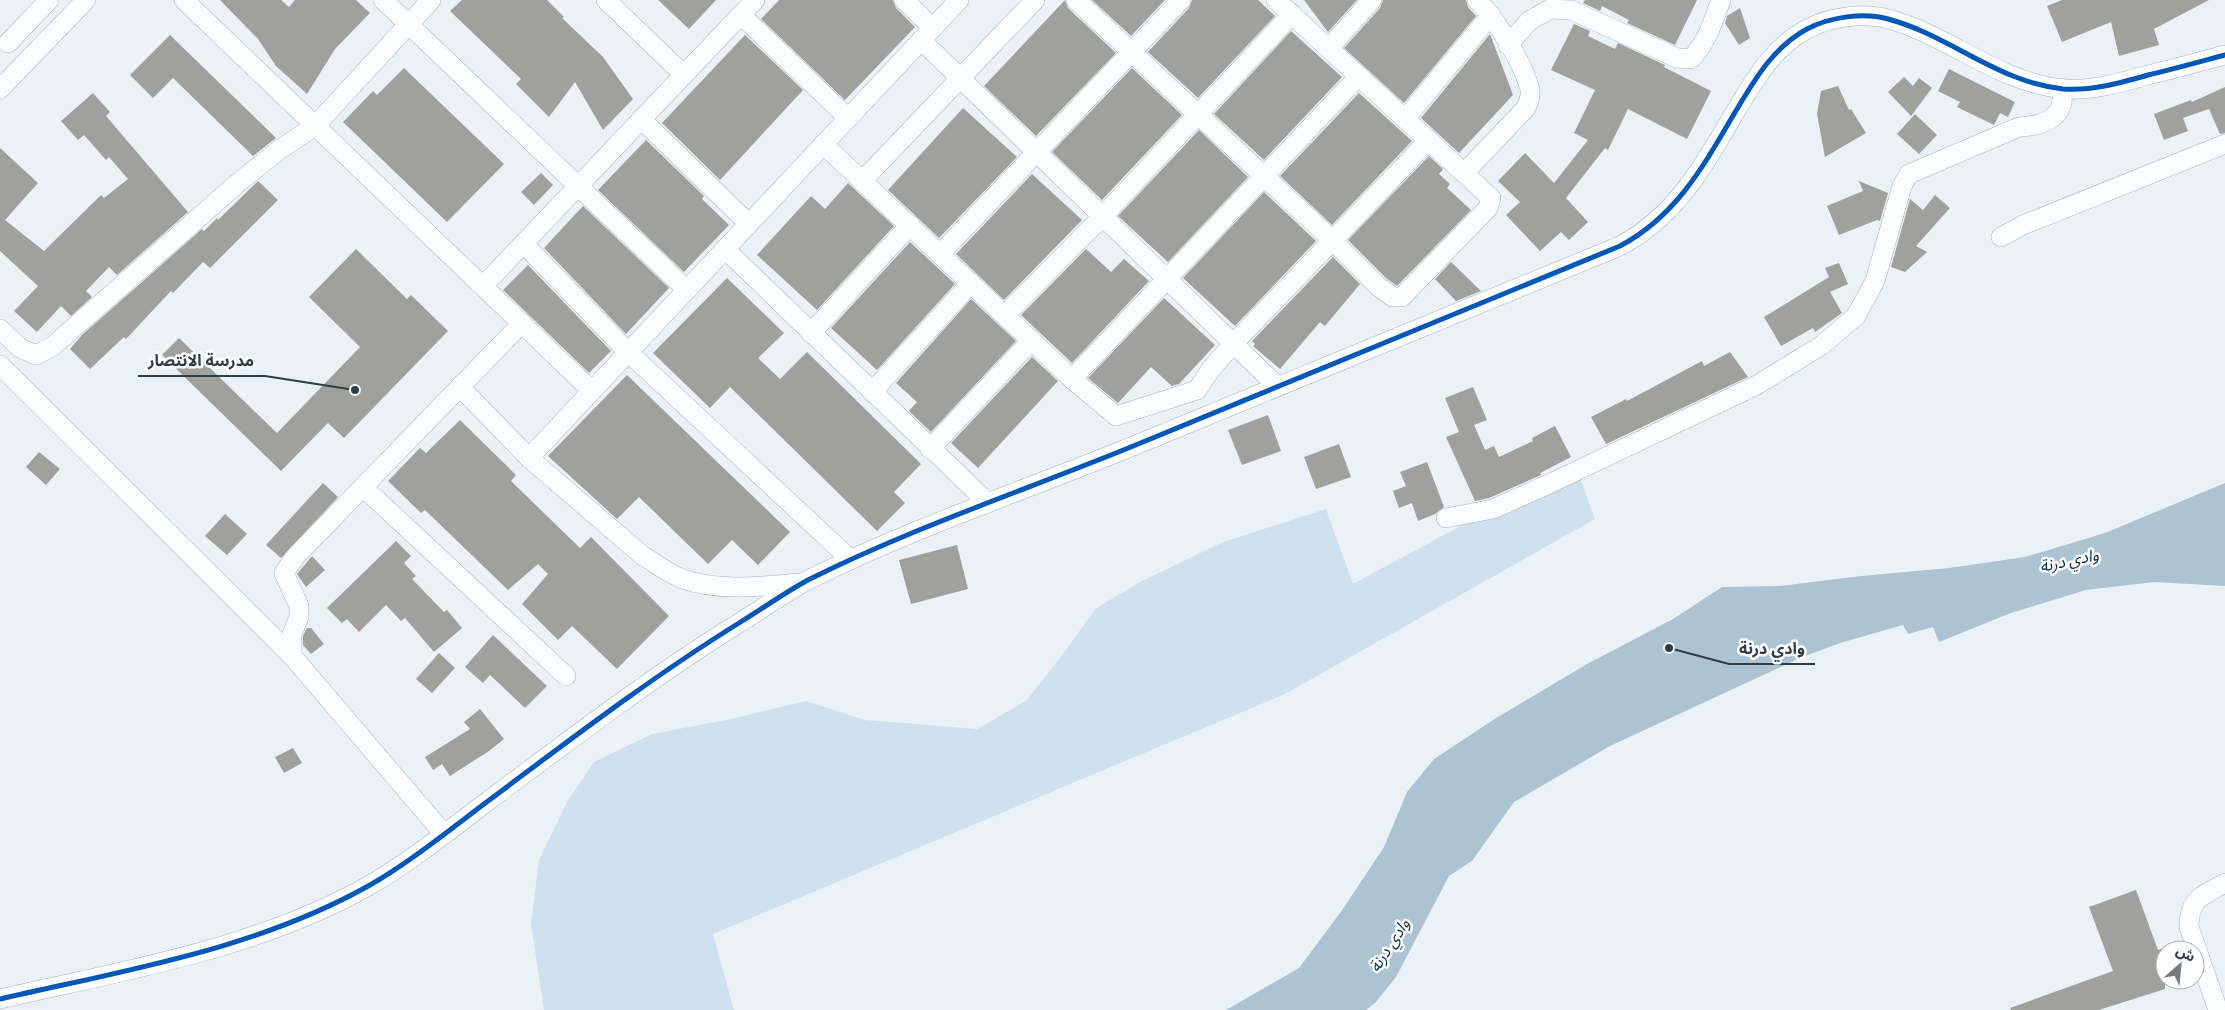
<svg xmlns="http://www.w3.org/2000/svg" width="2225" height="1010" viewBox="0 0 2225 1010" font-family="Ubuntu,'Noto Sans Arabic',sans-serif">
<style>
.green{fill:#cde1ef}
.water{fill:#acc3d3}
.building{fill:#a0a09c}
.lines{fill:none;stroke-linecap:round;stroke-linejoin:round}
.minor-casing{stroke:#a8b2b8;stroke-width:20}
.minor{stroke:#fcfdfe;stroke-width:19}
.cycleway-casing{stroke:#fff;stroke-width:8}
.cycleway{stroke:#0057b8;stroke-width:5}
.labels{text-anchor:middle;stroke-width:5;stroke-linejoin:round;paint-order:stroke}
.water-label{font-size:16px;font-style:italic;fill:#052e46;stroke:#fff}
.leader{fill:none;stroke:#2f3d46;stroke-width:2}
.callout-dot{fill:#2f3d46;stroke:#fff;stroke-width:2}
.callout-label{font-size:16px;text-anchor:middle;font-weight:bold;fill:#2f3d46;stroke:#fff;stroke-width:5;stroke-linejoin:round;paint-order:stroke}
</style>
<rect width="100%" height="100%" fill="#ebf2f7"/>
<path class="green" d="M1575,464l20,55 -310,175 -572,240 21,76h-190l-13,-86 8,-64 28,-58 27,-40 58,-28 79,-15 75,-18 59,19 112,9 49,-28 40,-51 29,-41 43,-26 85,-41 103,-33 27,75z"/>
<path class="water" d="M2225,483v103l-71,-4 -68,8 -75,23 -72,29 -6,-15 -25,7 -5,-9 -63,18 -40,15 -190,88 -96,56 -42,59 -23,15 -53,101 -21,26 -9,7h-140l73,-42 44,-59 41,-62 23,-55 27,-33 59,-39 94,-56 86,-45 49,-32 58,-1 81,-10 88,-8 76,-11 80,-24z"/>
<g class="building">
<path d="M220,0h61l8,7 6,-7h61l14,13 -35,36 -28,45 -31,-28 -18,-27z"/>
<path d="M462,0h85l17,17 -2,1 41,39 30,42 -30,31 -28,-48 -26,35 -33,-33 5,-5 -71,-68z"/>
<path d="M658,0h58l-27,29z"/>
<path d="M779,0h114l3,8 19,19 -70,73 -84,-81z"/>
<path d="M1065,0l3,8 48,45 -80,83 -52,-50z"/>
<path d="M1092,0h73l-34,36z"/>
<path d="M1192,0h66l17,16 -77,82 -50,-46 41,-44z"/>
<path d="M1304,0h53l-29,32z"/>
<path d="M1383,0h83l2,7 8,9 -72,87 -60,-55 36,-40z"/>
<path d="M1585,0h112l-22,45 -48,-22 2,-3 -27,-14 -2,5 -17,-8z"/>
<path d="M2062,0h147l-55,29 5,16 -40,11 -8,-34 -49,20 -15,-36z"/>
<path d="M1740,8l10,30 -11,7 -14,-22 2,-7z"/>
<path d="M1574,24l16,7 -2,5 27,13 3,-6 47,22 -1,2 47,24 -24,48 -59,-30 -20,41 -3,-2 -39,50 22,24 -19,18 -8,-8 -21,19 -34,-36 14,-13 -22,-21 27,-28 29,30 34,-43 -14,-7 21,-43 -44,-20z"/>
<path d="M1291,31l51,46 -78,83 -50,-46z"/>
<path d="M1490,34l23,61 -54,58 -38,-35z"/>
<path d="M170,35l106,103 -23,18 -80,-78 -20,20 -23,-23z"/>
<path d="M745,35l58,55 -83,90 -58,-57z"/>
<path d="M404,68l100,96 -57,58 -104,-100 30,-31 4,4z"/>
<path d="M1132,68l50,47 -80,85 -50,-48z"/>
<path d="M1949,69l66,33 -7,15 -8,-4 -6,12 -37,-18 3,-5 -22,-11z"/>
<path d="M1904,77l9,9 6,-8 13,10 -21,28 -23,-24z"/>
<path d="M1838,86l11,24 2,-1 15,24 -41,24 -8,-43 4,-23z"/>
<path d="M2225,87v46l-5,1 -11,-25 -26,9 5,13 -24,9 -10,-26 37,-14 1,2z"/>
<path d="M93,93l17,19 -4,4 82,96 -71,63 -8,-8 -23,24 6,6 -21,19 -10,-10 -24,26 -23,-21 24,-25 -38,-35v-103l38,35 -33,37 39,31 57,-56 3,3 24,-19 -19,-22 -3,3 -22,-25 -6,5 -17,-19z"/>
<path d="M1359,93l53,48 -80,84 -52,-49z"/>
<path d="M963,108l54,49 -78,81 -51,-48z"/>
<path d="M1915,114l22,21 -18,19 -22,-20z"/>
<path d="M1199,130l49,47 -80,85 -50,-46z"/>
<path d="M646,140l58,56 -2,3 27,26 -45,47 -86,-82z"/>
<path d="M1429,156l14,13 -4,5 11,10 -3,4 24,22 -74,76 -11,-8 -38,-38z"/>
<path d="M541,173l12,12 -19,20 -13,-13z"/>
<path d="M1032,174l50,46 -78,80 -48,-46z"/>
<path d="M258,181l20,19 -68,68 -7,-6 -30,31 -2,-2 -45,48 -2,-2 -34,32 -20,-20 12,-14 120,-106 2,2 13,-13 1,2z"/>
<path d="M1859,181l29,12 -8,28 -3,-1 -38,15 -12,-29 36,-15z"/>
<path d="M848,183l46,43 -77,84 -60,-55 54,-59 14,13z"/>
<path d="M1264,192l52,49 -81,85 -52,-48z"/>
<path d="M1935,195l15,13 -34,38 11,6 -22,20 -14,-5 19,-68 13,11z"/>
<path d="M583,206l86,82 -43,46 -82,-86z"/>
<path d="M910,242l45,42 -78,86 -46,-42z"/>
<path d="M356,249l51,50 4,-4 37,36 -104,107 -16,-15 -47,48 -119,-116 17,-17 98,95 83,-86 -51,-50z"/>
<path d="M1086,249l25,23 13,-13 25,22 -77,82 -51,-48z"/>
<path d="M1333,257l27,27 -35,42 -5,-4 -40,47 -27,-23 2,-2 -3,-3z"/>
<path d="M1451,262l30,29 -25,10 -21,-22z"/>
<path d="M1839,263l9,21 -18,8 12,21 -27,19 -2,-4 -32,18 -17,-29 65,-40 -4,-9z"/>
<path d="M528,265l83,86 -22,22 -86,-83z"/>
<path d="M727,278l57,55 -26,25 22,21 27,-27 114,112 -27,28 11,11 -28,28 -147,-144 -20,21 -57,-55z"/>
<path d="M1164,298l51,47 -36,39 -7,2 -21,-19 -33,36 -30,-25z"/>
<path d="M971,299l45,42 -85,91 -22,-21 8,-9 -21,-19z"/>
<path d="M1730,352l18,25 -142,67 -15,-27 35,-18 1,2 75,-40 2,5z"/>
<path d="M1032,357l26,24 -80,87 -27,-25z"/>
<path d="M627,375l163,157 -32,33 -26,-25 -24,24 -69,-67 -22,22 -69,-63z"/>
<path d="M1473,387l14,33 -13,5 11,25 9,-4 5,11 34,-16 -1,-3 23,-12 16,31 -31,16 1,2 -52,23 -14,3 -29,-64 13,-5 -14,-34z"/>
<path d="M1268,415l13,36 -39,14 -14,-35z"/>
<path d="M460,420l56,55 -5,6 69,67 11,-11 78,79 -52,53 -45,-43 -14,14 -36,-36 26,-30 -10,-10 -30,26 -83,-80 -4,3 -33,-32 32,-33 6,5z"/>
<path d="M1339,444l12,33 -35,12 -12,-32z"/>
<path d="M39,452l21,17 -14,16 -20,-18z"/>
<path d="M1427,462l17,45 -9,7 -17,7 -6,-18 -13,5 -6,-17 13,-5 -6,-14z"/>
<path d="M323,483l15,14 -57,61 -15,-13z"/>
<path d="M225,514l22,20 -20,21 -22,-19z"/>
<path d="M396,541l15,15 -7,7 12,13 -4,3 32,33 3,-2 15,18 -28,24 -29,-34 -4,3 -15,-16 -27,27 -12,-13 -5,4 -15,-15z"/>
<path d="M957,545l11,44 -57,15 -12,-44z"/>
<path d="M312,556l13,14 -19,17 -9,-13z"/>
<path d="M307,628h4l13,16 -13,10 -8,-9v-9z"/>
<path d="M493,635l54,51 -22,22 -35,-33 -7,8 -18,-16z"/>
<path d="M439,653l16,15 -23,25 -16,-14z"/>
<path d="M480,709l24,30 -15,12 -39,25 -8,-12 -9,6 -8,-13 45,-28 -6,-7z"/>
<path d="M293,748l9,15 -18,10 -9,-16z"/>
<path d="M2136,890l22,60 7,-2v41l-66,21h-88l-1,-2 103,-37 -24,-64z"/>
</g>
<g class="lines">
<defs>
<g id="minor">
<path d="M184,0l408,391"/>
<path d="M383,0l304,290"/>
<path d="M606,0l77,74"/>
<path d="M904,0l29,28"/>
<path d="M1076,0l256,240 47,47 14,10h9l86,-89 3,-10 -215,-198"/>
<path d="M741,15l107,103"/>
<path d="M921,40l356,346"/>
<path d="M8,43l41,-43"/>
<path d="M1508,45l21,-24 21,-12 21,1 106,48 14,1c16,-17 22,-37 30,-59"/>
<path d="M1329,48l43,-48"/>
<path d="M0,89l86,-89"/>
<path d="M641,119l108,105"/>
<path d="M1405,119l86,-104"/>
<path d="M823,144l249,235 44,37 81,-26 14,-21 22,-25 196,-204"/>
<path d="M1464,173l62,-65c3,-7 6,-14 3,-22 -8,-26 -33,-67 -52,-86"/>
<path d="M863,180l172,-180"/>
<path d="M2001,237l22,-12 202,-81"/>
<path d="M524,244l104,108 223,208"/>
<path d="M725,249l263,254"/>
<path d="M940,254l241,-254"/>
<path d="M483,286l272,-286"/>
<path d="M1005,315l97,-98 190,-203"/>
<path d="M0,329l20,19 16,7 17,-9 186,-164 40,-32 36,-24 116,-126"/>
<path d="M811,333l99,-108"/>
<path d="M0,365l292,291 152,178"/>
<path d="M1072,379l287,-303"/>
<path d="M460,387l69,71 114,98c12,7 26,18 40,23 37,13 80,7 118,4"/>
<path d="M872,392l99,-109"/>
<path d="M930,449l102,-109"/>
<path d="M529,458l430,-458"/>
<path d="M363,487l203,189"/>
<path d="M1446,518l47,-9 58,-26 206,-98 65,-40 34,-29 19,-35 27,-95 7,-12 110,-47c25,-1 49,-10 42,-39"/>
<path d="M292,656v-22l7,-17v-11l-15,-33 11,-16 227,-234"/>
<path d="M0,999c126,-29 257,-50 370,-114 40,-23 82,-57 118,-84 83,-62 164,-124 251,-178 23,-14 45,-30 69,-43 108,-54 224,-92 335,-138 159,-65 318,-131 477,-196 56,-30 83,-79 114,-132 20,-33 38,-66 73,-85 23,-12 56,-17 81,-10 61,16 109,63 175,70 29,2 57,-6 85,-14 26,-6 51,-13 77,-20"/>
<path d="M2218,1010l-29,-83c0,-29 13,-31 36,-44"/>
</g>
</defs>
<use href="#minor" class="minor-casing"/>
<use href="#minor" class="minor"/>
<defs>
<path id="cycleway" d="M0,999c126,-29 257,-50 370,-114 40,-23 82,-57 118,-84 83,-62 164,-124 251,-178 23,-14 45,-30 69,-43 108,-54 224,-92 335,-138 159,-65 318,-131 477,-196 56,-30 83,-79 114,-132 20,-33 38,-66 73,-85 23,-12 56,-17 81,-10 61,16 109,63 175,70 29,2 57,-6 85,-14 26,-6 51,-13 77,-20"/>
</defs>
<use href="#cycleway" class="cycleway-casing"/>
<use href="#cycleway" class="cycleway"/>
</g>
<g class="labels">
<g class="water-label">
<text transform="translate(2069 560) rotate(-12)" y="6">وادي درنة</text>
<text transform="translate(1389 945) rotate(-57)" y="6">وادي درنة</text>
</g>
</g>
<path class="leader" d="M355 390L265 376H138M1669 648L1729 664H1815"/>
<g class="callout-dot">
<circle cx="355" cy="390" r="5"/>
<circle cx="1669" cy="648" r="5"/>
</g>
<g class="callout-label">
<text x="201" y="366">مدرسة الانتصار</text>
<text x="1772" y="654">وادي درنة</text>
</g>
<g transform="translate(2180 965) rotate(27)"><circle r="24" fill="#ffffff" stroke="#acb1b5"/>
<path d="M0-4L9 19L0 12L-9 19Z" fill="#717c84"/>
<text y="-8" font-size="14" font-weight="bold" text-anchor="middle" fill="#2f3d46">ش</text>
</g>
</svg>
